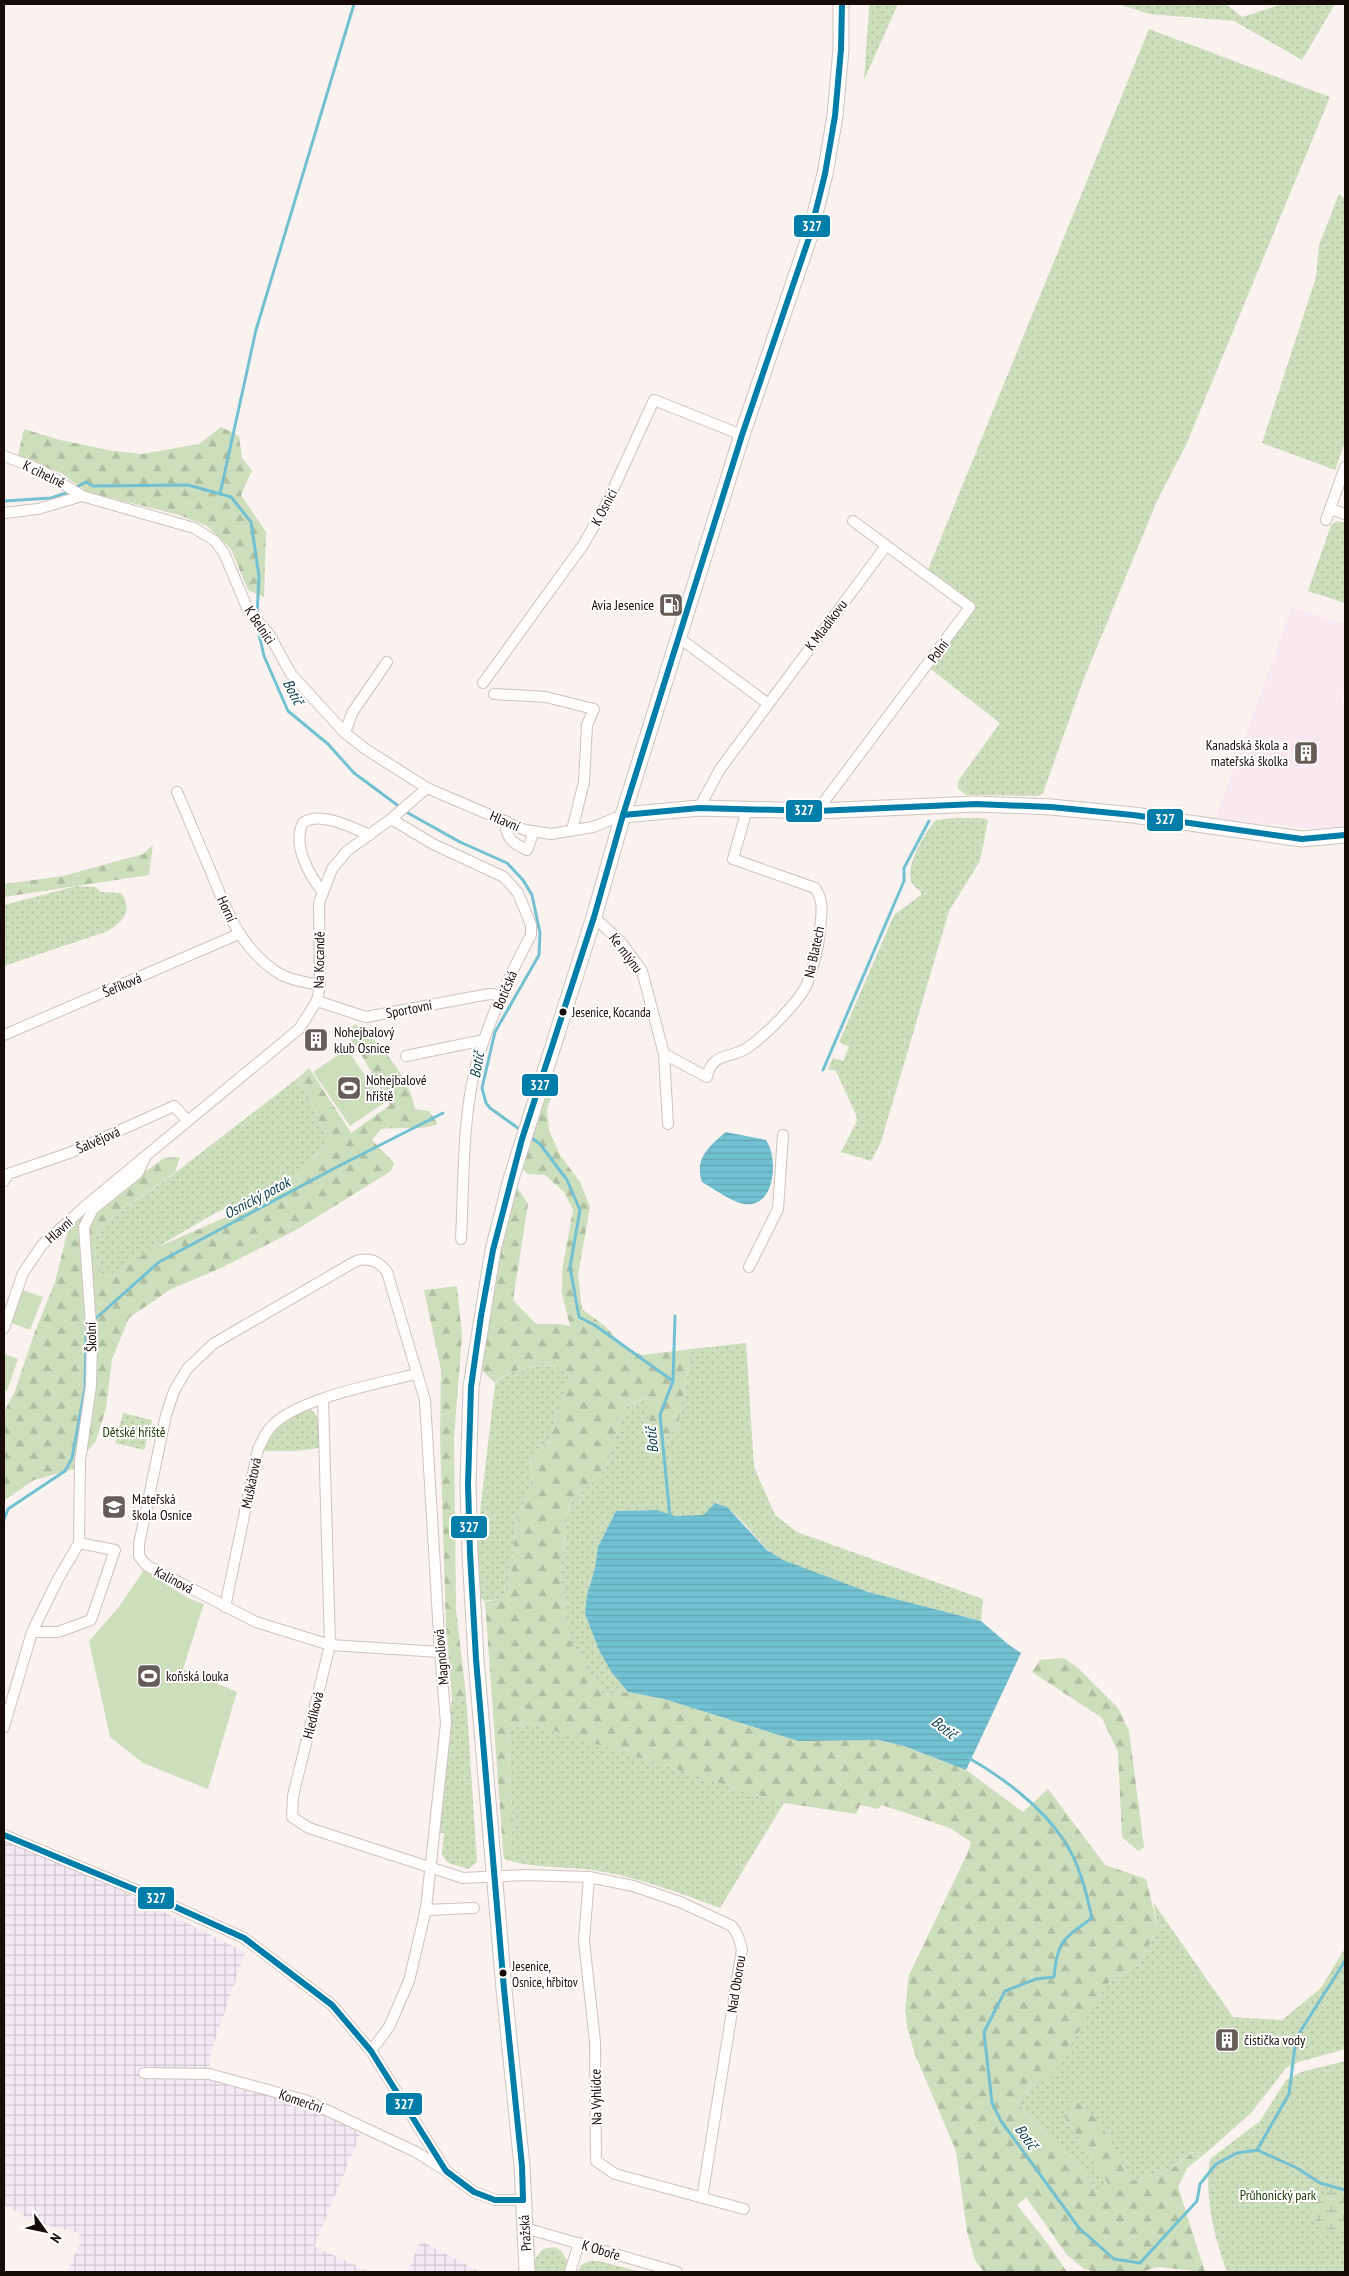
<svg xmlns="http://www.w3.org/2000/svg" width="1349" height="2276" viewBox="0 0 1349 2276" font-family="'PT Sans Narrow',sans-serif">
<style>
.industrial{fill:url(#industrial-grid)}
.education{fill:#f8e9f0}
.green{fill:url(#green-dots)}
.forest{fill:url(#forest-firs)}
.wetland{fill:url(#wetland-marsh)}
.pitch{fill:#cddebc}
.water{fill:url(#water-rules)}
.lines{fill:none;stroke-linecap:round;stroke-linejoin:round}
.stream{stroke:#72c1d3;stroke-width:3}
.street-casing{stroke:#cdc3bf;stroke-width:12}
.secondary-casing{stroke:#cdc3bf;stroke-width:17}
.street{stroke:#fefdfc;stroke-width:10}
.secondary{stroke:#fefdfc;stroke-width:15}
.bus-1-casing{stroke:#fff;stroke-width:10}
.bus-1{stroke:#007da8;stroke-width:6}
.bus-dot{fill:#170c08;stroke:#fff;stroke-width:2}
.labels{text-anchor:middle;stroke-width:4;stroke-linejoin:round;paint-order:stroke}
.bus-label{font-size:13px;fill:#170c08;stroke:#fff;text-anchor:start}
.street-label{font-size:14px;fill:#170c08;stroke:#fff}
.poi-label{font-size:14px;fill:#170c08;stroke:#fff;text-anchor:start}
.park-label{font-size:14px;fill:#233f0d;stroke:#fff}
.water-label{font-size:15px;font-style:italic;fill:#0e414d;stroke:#fff}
.line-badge{stroke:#fff;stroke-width:2}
.badge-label{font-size:14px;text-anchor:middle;font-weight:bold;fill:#fff}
</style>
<defs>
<pattern id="industrial-grid" width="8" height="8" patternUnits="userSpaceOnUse" patternTransform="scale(1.25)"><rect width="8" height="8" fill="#f4eaf4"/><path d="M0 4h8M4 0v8" fill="none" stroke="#d0c8d0"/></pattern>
<pattern id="green-dots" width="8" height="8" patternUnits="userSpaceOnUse" patternTransform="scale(1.25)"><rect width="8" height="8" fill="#cddebc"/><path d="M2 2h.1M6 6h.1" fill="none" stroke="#afbda0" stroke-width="1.8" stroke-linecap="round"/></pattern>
<pattern id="forest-firs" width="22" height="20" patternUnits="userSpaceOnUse" patternTransform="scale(1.25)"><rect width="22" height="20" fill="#cddebc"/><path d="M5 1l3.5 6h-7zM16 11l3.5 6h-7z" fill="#afbda0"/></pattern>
<pattern id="wetland-marsh" width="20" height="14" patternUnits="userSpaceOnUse" patternTransform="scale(1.25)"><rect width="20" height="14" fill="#cddebc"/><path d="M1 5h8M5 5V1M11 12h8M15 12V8" fill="none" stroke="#afbda0"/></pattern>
<pattern id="water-rules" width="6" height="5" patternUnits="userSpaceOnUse" patternTransform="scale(1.25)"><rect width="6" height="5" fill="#72c1d3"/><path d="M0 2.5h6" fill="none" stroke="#62a5b4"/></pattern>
</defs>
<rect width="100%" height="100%" fill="#faf2ee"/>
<g class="industrial">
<path d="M4,1840l110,47 131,65 -36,106 3,22 87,22 41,16 20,17 -46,111 56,26h-303l13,-29 -1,-10 -43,-11 -32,-17z"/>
<path d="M421,2241l59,31h-73z"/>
</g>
<path class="education" d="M1292,607l53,17v62l-3,14 3,2v125l-37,1 -93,-9z"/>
<g class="green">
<path d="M869,4h29l-34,76 5,-70z"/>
<path d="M1119,4h107l16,13 40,-13h53l-33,56 -68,-39 -85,-7z"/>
<path d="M1149,29l181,68 -144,348 -29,56 -74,180 -40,112 -4,3 -73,-1 -8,-7v-7l42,-58 -72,-56 42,-54 -43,-41z"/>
<path d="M1339,194l6,5v243l-10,28 -73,-27 54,-166 3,-32z"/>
<path d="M1337,521l8,2v80l-37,-12 23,-66z"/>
<path d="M952,818h30l6,2 -8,41 -31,50 -68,231 -10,19 -30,-9 16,-31 -1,-6 -20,-44 -8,-2 5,-11 10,3 6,-14 -10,-5 55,-127 27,-20v-3c-3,-3 -7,-5 -9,-9 -8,-16 13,-51 24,-63z"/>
<path d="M77,886l18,1 6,5 20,1c13,18 1,31 -16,39l-101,34v-61z"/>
<path d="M298,1078l9,14 22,52 -38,39 -42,24 -18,-1 -14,6 -109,64 -6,-1c-7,-19 -12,-33 0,-51l74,-52z"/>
<path d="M746,1343l8,124 21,48 22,17 186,67 -2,22c-66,-17 -135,-31 -197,-60 -27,-13 -40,-50 -69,-58l-12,12 -28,1 -18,-6 -41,1 -18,36 -3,21 -8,27 25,78 16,19 -25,3 -34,-56 -9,-68 9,-66 36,-35 20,-63 21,-9 31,34 15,-83z"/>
<path d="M538,1366c13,0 28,-2 32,12l-21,64 -16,13 -3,9 3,13 -16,45 -9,67 -9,10 -15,2 -4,-4 -5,-42 7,-32 -2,-11 15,-128c9,-12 29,-16 43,-18z"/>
<path d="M308,1408c15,7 11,26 11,40l-24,3h-32c11,-24 23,-30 45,-43z"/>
<path d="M123,1413l29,7 -8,30 -29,-7z"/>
<path d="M466,1696l11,166 -9,7 -20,-6 -6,-8 2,-22h-4l12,-134z"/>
<path d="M526,1722l23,7 235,74 -64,105c-41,-15 -84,-32 -128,-38 -30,-4 -59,-1 -88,-11l-1,-9h7l3,-24 -5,-95z"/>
<path d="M1153,1902l80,115 49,3 39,-32 24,-40v101l-46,13 -13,6 -35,45 -45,40 -14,-1 -22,18 -40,11 -29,-57 -37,-8 46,70 -12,6 -21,-29 -44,-41 -16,-20 20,-22 15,-3 53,-92 33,-20 20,-37z"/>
<path d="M1345,2061v211h-118c-13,-35 -23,-75 -17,-113l50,-38 26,-41 15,-8z"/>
<path d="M555,2247l6,4 6,9 -2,12h-31l1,-13 8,-10z"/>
<path d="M590,2261h9l41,11h-62l3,-7z"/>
</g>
<g class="forest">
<path d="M221,427l18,9 3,22 10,12 -11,25 25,37 -2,65 -16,-7 -17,-41 -24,-23 -28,-11 -92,-23 -26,-19 -43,-17 6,-27 36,11 53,11 29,3 57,-10z"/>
<path d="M153,845l-4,30 -145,22v-13l59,-8 80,-22z"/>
<path d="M355,1024c26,19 54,53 60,85l14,2 9,13c-12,6 -41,3 -57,5l-9,11 22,23 -3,8 -95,59 -75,38 -50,21 -42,29 -17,41 -6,49 -10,33 -23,28 -41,12 -28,20v-89l11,-21 19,-57 21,-52 14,-56 95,-68 16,-1 -5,15 -73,52c-12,18 -7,32 0,51l6,1 45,-27 96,-42 42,-24 38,-39 -22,-52 -9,-14 11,-10 42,65 39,-28 -33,-58 -11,-13z"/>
<path d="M552,1071l6,5 -11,33 2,21 11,25 20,27 10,25 -12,68 4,34 24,18 16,18 19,10 51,-6 -15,83 -24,3 -8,-37 -20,9 -20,63 -36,35 -9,66 9,68 34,56 25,-3 36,7 134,42 81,-1 25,6 62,24 57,42 25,-23 57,76 41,14 12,49 -20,37 -33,20 -53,93 -15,2 -20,22 16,20 44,41 21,29 11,-7 -45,-69 10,-17 27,25 29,57 40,-11 23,-18 13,1 -19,15 -9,19 27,85 -47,-5 -17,5h-43l-14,-3 -17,-14 -41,-58 -9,8 31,39 19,28h-83l-9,-12 -8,-28 -11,-81 -42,-99 -7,-26 -2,-17 4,-34 58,-121 4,-12 -21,-14 -68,-23 -4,4 -18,-4 -4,9 -72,-11 -258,-81 -18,9 5,95 -3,24h-7l-18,-248 14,-3 9,-10 9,-67 16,-45 -3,-13 3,-9 16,-13 21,-64c-6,-23 -64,-10 -75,5l-16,-16 11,-79 25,-104 13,20 -15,96 23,24h23l11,2 -8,-32v-24l11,-60 -9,-18 -19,-17 -17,-1 -8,-8z"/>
<path d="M457,1286l5,50 -8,101 2,172 10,87 -14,3 -6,-75 -6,-188 1,-66 -17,-80z"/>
<path d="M1063,1658l14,9 41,41 11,23 15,116 -6,4 -16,-14 -4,-85 -16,-34 -70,-46 8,-12z"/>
</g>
<path class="wetland" d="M1333,2187l12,3v36l-23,7 -13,-25z"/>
<g class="pitch">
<path d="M347,1049l37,54 -34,23 -37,-54z"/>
<path d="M22,1290l21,7 -13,33 -19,-7z"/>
<path d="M4,1354l14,5 -11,32 -3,-1z"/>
<path d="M144,1570l44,28 16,6 -21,65 54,23 -29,97 -65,-26 -33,-26 -21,-96 29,-33z"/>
</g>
<g class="water">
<path d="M726,1132l40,8c13,19 9,69 -22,64 -12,-2 -32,-16 -42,-22 -8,-23 7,-36 24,-50z"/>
<path d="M715,1503l12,4 40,43 16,10 85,32 113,29 28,24 12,8 -55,117 -62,-24 -25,-6 -81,1 -134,-42 -36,-7 -16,-19 -12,-21 -15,-38 2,-19 8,-27 3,-21 18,-36 41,-1 18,6 28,-1z"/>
</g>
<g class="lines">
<g class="stream">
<path d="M75,488l11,-6 7,4 95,-1 43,12 20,25 8,54 -2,40"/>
<path d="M220,494l36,-164 98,-326"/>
<path d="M4,501l47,-3 18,-6"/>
<path d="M257,625l7,31 24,55 40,33 26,29 54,40 52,29 47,21 16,17 9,15 8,38 -1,22 -44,77 -13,56 4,15 4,5 32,23"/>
<path d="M823,1070l81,-189v-13l25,-47"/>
<path d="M529,1136l11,8 27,36 13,30 -10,57 9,50 17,9 77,55 -13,34 10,102"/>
<path d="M94,1320l65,-58 174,-93 110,-56"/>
<path d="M673,1381l2,-65"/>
<path d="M4,1520l4,-11 57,-38 7,-13 13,-70 1,-56"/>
<path d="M967,1757c34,19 74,49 96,82 16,23 23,52 29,79 -28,20 -35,23 -38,59l-18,2 -31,12 -21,41 8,71 9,18 78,107 35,31 26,4 57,-62 3,-17 16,-20 21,-11 20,-3 40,18 23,15 25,7"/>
<path d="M1257,2150l32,-56 7,-56 49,-77"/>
</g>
<defs>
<g id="street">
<path d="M4,456l37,14 41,26 112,32 21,13 9,12 24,57 21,24 22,40 54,59 22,17 60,38 98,42 26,4 42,-7 30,-12"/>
<path d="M1330,509l15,5"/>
<path d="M4,513l34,-4 44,-13"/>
<path d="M1326,520l19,-53"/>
<path d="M678,637l89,66"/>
<path d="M483,683l100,-138 22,-38 49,-107 88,35"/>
<path d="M494,694l52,3 48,12 -7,16 -3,57 -12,48"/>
<path d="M345,733l7,-20 35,-51"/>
<path d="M177,792c11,25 21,50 32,75 16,40 31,83 71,107 12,7 26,8 40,11"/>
<path d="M699,808l21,-39 166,-223"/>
<path d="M817,811l153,-204 -117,-86"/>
<path d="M391,819l42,25 71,33 14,16 13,32v10c-21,39 -40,80 -53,123 -16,54 -14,124 -17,181"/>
<path d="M505,821c1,17 7,22 22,29l7,-19"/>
<path d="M322,891c-13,-16 -30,-47 -19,-68 16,-13 50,5 67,12"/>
<path d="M594,917l27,25 21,29 22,83 4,70"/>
<path d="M317,1001l49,16 123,-23 13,1"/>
<path d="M4,1035l235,-101"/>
<path d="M664,1054l43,23c5,-25 23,-18 40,-29 17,-11 52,-46 60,-64 6,-16 11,-36 13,-52 1,-18 5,-29 -5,-44l-82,-29 14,-50"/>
<path d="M406,1056l78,-16"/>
<path d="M4,1181l4,-7 64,-22 102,-46 14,15"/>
<path d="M749,1267l29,-58 5,-74"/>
<path d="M4,1328l19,-55 19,-28 48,-43 209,-173 18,-28 3,-16 -1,-82 13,-34 15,-18 44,-32 36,-31"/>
<path d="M323,1399l7,246 -37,151 -1,21 17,11 154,50 62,-3 64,2 44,9 47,16 52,24 6,10 4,13 -40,249"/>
<path d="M79,1543l1,-82 11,-75 1,-46 -8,-113 9,-18 45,-36 7,-15"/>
<path d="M225,1607l33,-158c3,-6 7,-14 11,-20 24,-30 108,-45 147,-55"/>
<path d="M4,1727l28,-95 25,-51 22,-38 36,7 -24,70 -33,12h-26"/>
<path d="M4,1835l156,65 84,38 88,67 39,46 75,120 28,21 21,8h28"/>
<path d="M589,1877l-5,64 11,101 1,119 19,13 129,35"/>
<path d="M425,1910l49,-2"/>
<path d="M371,2051l18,-24 20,-46 17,-72 20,-186 -6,-71 -15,-252 -38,-128c-8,-11 -18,-15 -31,-11l-143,83 -26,25 -13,22 -8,24 -27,129v12l7,9 110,57 74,23 110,7"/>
<path d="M144,2073l65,1 96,26 111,52 27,17"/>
<path d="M525,2228l152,44"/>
<path d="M570,2272l9,-29"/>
</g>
<g id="secondary">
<path d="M623,815l76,-7 118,3 159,-7 75,3 82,8 169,24 43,-4"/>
<path d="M527,2272l-5,-106 -18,-177 -28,-330 -6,-106 -2,-69 3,-97 22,-137 18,-71 83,-262 29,-102 119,-380 67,-197 16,-64 10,-58 6,-67v-45"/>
</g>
</defs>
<use href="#street" class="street-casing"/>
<use href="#secondary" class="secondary-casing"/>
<use href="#street" class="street"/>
<use href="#secondary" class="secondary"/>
<defs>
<g id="bus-1">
<path d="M623,815l76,-7 118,3 159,-7 75,3 82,8 169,24 43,-4"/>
<path d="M4,1835l156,65 84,38 88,67 39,46 75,120 28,21 21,8h28"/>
<path d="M523,2200l-1,-34 -18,-177 -28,-330 -6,-106 -2,-69 3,-97 10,-71 12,-66 29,-111 72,-222 29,-102 119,-380 67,-197 16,-64 10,-58 6,-67 1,-45"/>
</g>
</defs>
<use href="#bus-1" class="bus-1-casing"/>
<use href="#bus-1" class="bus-1"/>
</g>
<defs>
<symbol id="fuel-square" viewBox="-11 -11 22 22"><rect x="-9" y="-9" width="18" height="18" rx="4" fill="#665c58" stroke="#fff"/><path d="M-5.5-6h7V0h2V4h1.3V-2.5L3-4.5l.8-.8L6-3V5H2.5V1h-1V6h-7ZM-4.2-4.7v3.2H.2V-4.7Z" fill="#fff"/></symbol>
<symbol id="building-square" viewBox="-11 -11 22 22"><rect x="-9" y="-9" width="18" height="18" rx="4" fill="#665c58" stroke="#fff"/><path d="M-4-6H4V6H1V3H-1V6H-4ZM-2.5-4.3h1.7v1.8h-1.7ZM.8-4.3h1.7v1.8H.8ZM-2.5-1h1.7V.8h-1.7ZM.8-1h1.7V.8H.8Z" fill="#fff"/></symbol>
<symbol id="stadium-square" viewBox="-11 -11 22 22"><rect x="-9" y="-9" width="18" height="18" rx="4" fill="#665c58" stroke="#fff"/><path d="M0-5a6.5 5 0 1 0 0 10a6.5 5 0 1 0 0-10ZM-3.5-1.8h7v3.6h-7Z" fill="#fff"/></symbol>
<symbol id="school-square" viewBox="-11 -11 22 22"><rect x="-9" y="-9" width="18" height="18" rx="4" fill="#665c58" stroke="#fff"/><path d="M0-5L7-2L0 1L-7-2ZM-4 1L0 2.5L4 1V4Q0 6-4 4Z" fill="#fff"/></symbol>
</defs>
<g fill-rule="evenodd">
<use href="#fuel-square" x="657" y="591" width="28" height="28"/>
<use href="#building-square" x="1292" y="739" width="28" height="28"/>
<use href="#building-square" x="302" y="1026" width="28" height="28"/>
<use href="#stadium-square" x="335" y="1074" width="28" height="28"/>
<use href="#school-square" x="100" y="1493" width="28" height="28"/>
<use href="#stadium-square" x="135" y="1662" width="28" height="28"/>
<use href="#building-square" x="1213" y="2026" width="28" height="28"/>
</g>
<g class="bus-dot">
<circle cx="563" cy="1012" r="4.5"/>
<circle cx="503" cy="1973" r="4.5"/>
</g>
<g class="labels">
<g class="bus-label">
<text x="572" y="1017">Jesenice, Kocanda</text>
<text x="512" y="1971">Jesenice,<tspan x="512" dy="16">Osnice, hřbitov</tspan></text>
</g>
<g class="street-label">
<text transform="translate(44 474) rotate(26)" y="5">K cihelně</text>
<text transform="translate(604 507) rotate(-62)" y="5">K Osnici</text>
<text transform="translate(260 625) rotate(56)" y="5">K Belnici</text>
<text transform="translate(826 625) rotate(-53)" y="5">K Mladíkovu</text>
<text transform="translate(938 651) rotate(-53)" y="5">Polní</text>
<text transform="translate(505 821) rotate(23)" y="5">Hlavní</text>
<text transform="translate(227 909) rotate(65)" y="5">Horní</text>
<text transform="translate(814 952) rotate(-78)" y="5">Na Blatech</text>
<text transform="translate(626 953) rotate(53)" y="5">Ke mlýnu</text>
<text transform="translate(319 960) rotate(-89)" y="5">Na Kocandě</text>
<text transform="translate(122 985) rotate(-23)" y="5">Šeříková</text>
<text transform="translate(505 990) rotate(-67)" y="5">Botičská</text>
<text transform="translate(409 1009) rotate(-11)" y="5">Sportovní</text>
<text transform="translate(98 1140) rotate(-24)" y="5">Šalvějová</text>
<text transform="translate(59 1230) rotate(-42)" y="5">Hlavní</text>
<text transform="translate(91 1337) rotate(-91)" y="5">Školní</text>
<text transform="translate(251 1483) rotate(-78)" y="5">Muškátová</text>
<text transform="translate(174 1580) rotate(28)" y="5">Kalinová</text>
<text transform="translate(441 1657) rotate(-95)" y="5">Magnoliová</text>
<text transform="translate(313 1715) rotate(-76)" y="5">Hledíková</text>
<text transform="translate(736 1984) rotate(-81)" y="5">Nad Oborou</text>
<text transform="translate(596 2097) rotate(-91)" y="5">Na Vyhlídce</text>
<text transform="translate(301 2101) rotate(19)" y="5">Komerční</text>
<text transform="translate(525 2233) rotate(-94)" y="5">Pražská</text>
<text transform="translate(601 2250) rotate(17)" y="5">K Oboře</text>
</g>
<g class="poi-label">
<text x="654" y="610" text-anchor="end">Avia Jesenice</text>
<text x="1288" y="750" text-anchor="end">Kanadská škola a<tspan x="1288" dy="16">mateřská školka</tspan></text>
<text x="334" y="1037">Nohejbalový<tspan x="334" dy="16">klub Osnice</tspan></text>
<text x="366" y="1085">Nohejbalové<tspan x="366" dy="16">hřiště</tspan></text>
<text x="132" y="1504">Mateřská<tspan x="132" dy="16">škola Osnice</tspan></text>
<text x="166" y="1681">koňská louka</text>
<text x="1244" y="2045">čistička vody</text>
</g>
<g class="park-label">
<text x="134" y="1437">Dětské hřiště</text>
<text x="1278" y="2200">Průhonický park</text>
</g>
<g class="water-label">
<text transform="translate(293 692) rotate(62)" y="5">Botič</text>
<text transform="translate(477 1065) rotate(-80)" y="5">Botič</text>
<text transform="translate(257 1198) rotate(-28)" y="5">Osnický potok</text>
<text transform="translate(652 1440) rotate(-96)" y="5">Botič</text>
<text transform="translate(944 1728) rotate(38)" y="5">Botič</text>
<text transform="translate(1026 2137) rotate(54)" y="5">Botič</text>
</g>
</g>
<g class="line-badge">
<rect x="793" y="214" width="38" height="24" rx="5" fill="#007da8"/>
<rect x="785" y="799" width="38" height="24" rx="5" fill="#007da8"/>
<rect x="1146" y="808" width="38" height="24" rx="5" fill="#007da8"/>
<rect x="521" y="1073" width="38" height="24" rx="5" fill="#007da8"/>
<rect x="450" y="1515" width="38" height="24" rx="5" fill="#007da8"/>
<rect x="137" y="1886" width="38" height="24" rx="5" fill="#007da8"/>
<rect x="385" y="2092" width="38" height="24" rx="5" fill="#007da8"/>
</g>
<g class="badge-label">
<text x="812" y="231">327</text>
<text x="804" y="815">327</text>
<text x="1165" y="824">327</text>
<text x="540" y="1090">327</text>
<text x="469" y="1532">327</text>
<text x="156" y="1903">327</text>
<text x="404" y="2109">327</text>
</g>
<rect width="1349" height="2276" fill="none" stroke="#170c08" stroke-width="10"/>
<g transform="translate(45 2231) rotate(123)" stroke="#ffffff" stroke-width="4" paint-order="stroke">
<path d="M0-4L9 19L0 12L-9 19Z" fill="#170c08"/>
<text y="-8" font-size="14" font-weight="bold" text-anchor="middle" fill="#170c08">N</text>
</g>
</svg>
